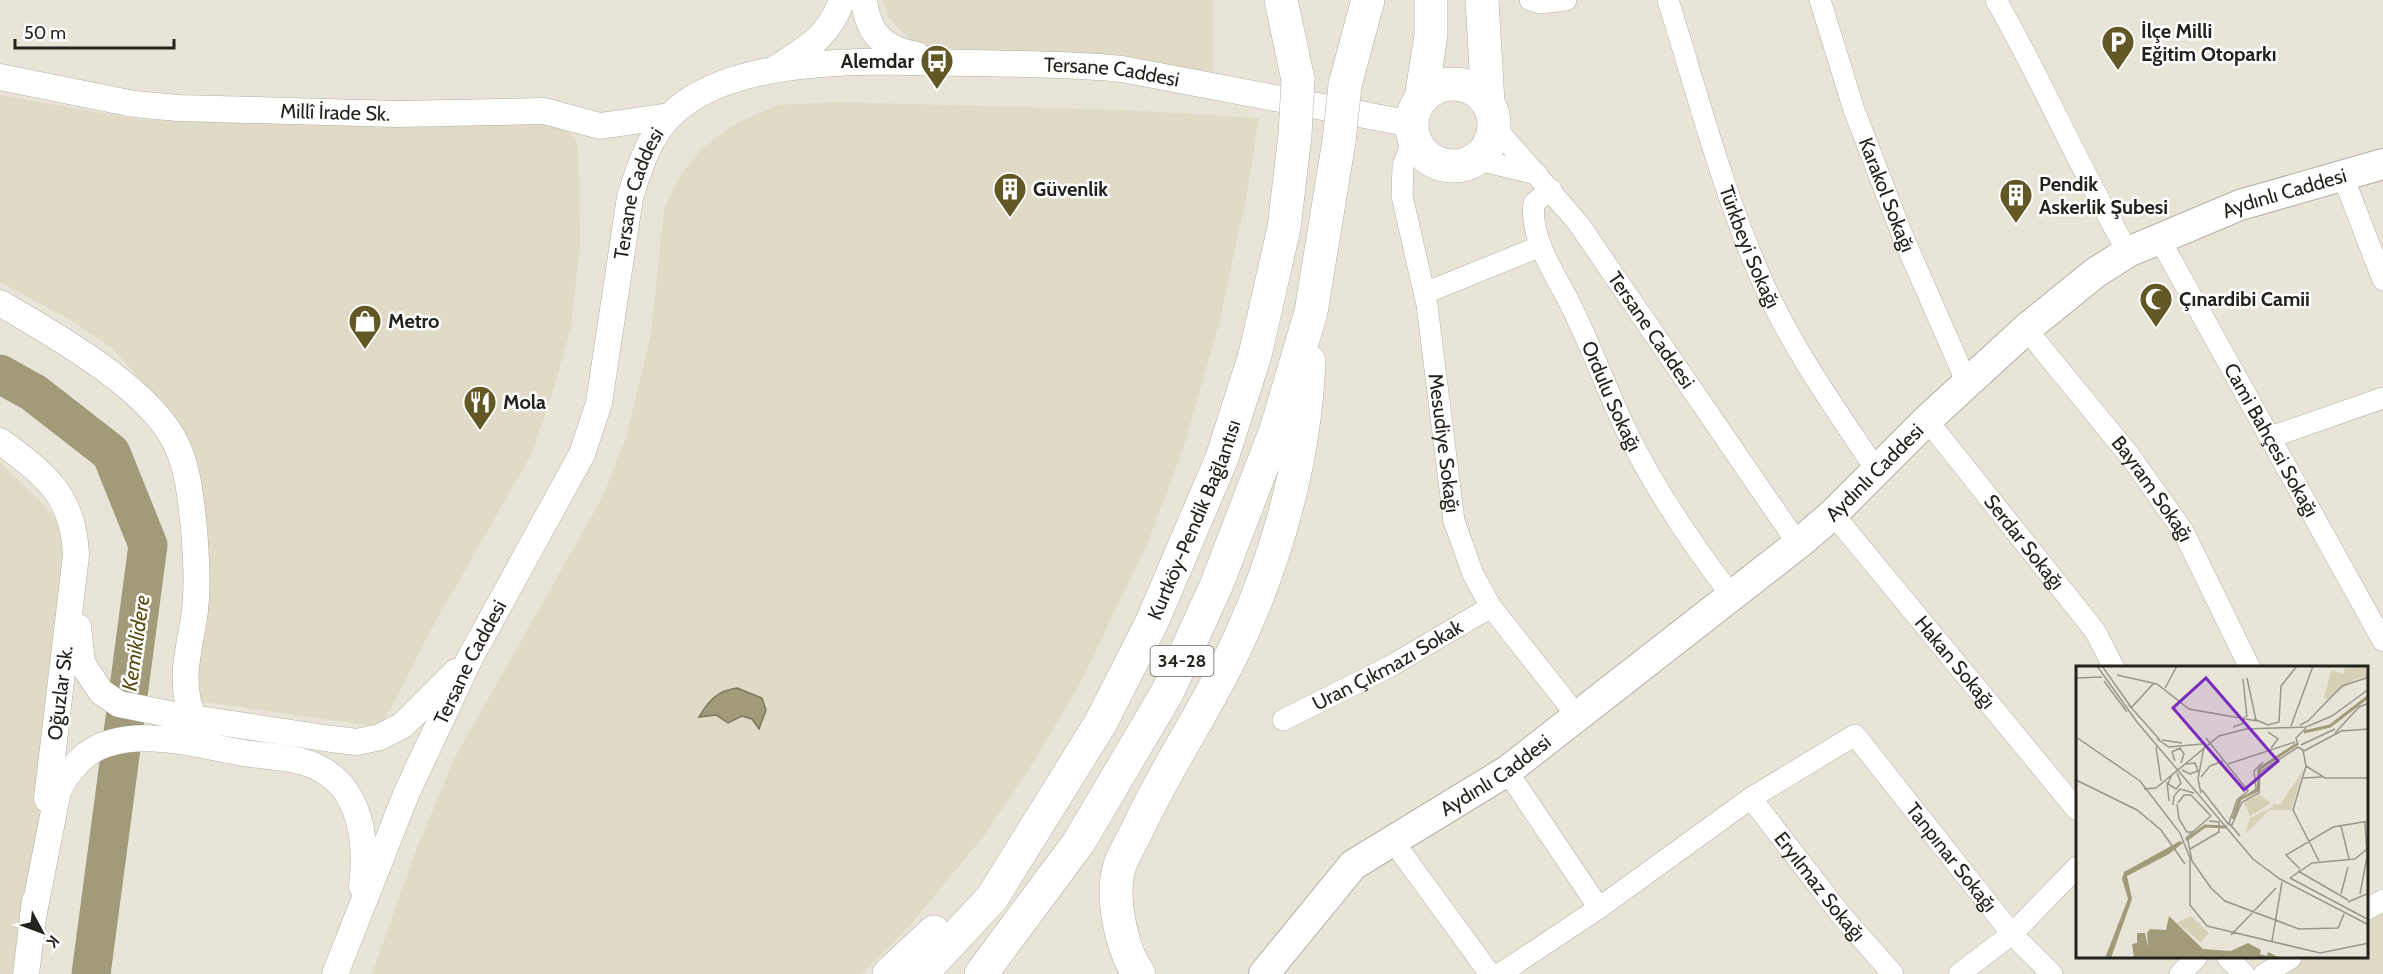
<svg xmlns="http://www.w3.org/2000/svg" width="2383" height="974" viewBox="0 0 2383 974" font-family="Cabin,sans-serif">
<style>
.built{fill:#dfdbc7}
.water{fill:#a19b79;stroke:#7b775d;stroke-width:1.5}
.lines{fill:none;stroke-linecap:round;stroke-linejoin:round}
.river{stroke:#a19b79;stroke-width:39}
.minor-casing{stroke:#b3b0a4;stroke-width:22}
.tertiary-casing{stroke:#b3b0a4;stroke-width:27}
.secondary-casing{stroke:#b3b0a4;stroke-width:32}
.primary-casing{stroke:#b3b0a4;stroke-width:34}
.motorway-casing{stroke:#b3b0a4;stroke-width:34}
.minor{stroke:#fff;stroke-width:21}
.tertiary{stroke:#fff;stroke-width:26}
.secondary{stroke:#fff;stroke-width:30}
.primary{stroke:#fff;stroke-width:33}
.motorway{stroke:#fff;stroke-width:33}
.motorway-bridge-casing{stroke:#b3b0a4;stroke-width:34;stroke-linecap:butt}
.motorway-bridge{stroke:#fff;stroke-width:33}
.labels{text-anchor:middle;stroke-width:5;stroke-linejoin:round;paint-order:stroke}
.shield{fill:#fff;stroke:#656461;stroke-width:1.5}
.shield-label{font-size:18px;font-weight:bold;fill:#23221d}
.poi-label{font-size:20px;font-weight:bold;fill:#23221d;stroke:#fff;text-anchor:start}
.street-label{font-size:20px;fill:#23221d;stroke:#fff}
.water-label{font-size:21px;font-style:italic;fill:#584d10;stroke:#fff}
.inset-river{fill:none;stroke:#a19b79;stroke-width:3}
.inset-road{fill:none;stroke:#99978d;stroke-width:1.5}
.view{fill:#7b2cbf;fill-opacity:0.15;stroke:#7b2cbf;stroke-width:3}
.inset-edge{fill:none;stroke:#23221d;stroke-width:3}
</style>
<rect width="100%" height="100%" fill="#e8e5d8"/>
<g class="built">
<path d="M883,0h330v72l-74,-12 -223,-14 -28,-29z"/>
<path d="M0,95l142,25 409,3 13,5 10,9 4,10 2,99 -9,81 -18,65 -22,63 -104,182 -46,90 -191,-27 6,-232 -7,-27 -15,-24 -61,-68 -41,-28 -72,-39z"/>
<path d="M838,102l286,8 135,8 -12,75 -28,131 -35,122 -37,99 -69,142 -47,79 -48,71 -72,87 -49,50h-490l43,-121 39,-94 149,-263 23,-58 25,-104 13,-124 13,-30 24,-31 32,-24 45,-20z"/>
<path d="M0,462l44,43 26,32 -18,210 -36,227h-16z"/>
<path d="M2383,908v66h-102l26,-16h59l1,-39z"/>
</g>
<path class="water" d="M737,688l25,10 4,12 -7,19 -7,-10 -10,-3 -14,7 -12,-8 -17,2c10,-17 18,-26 38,-29z"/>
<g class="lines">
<path class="river" d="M0,374l34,19 77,60 37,92 -57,429"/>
<defs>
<g id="minor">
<path d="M1530,0l10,3 26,-3"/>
<path id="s1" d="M1668,0c30,95 55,194 96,285 30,66 73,126 113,186"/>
<path id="s2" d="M1820,0l34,110 49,127 64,146"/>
<path d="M1996,0c47,82 84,170 132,252"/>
<path id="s3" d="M1494,126l84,97 220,321"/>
<path id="s4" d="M1414,137l-11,29 -1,30 25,109 27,216 19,53 18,33 87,110"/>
<path d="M1475,159l62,15"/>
<path d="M2342,174l41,106"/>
<path id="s5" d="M1551,189l-17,14c-5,38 25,76 40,109 19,39 33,79 52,118 28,58 66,114 105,165"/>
<path id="s6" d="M2159,238l224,403"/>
<path d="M1425,293l116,-47"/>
<path id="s7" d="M2026,329l104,127 53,75 67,137"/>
<path id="s8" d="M1927,420l168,211 19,37"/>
<path d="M2271,437l112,-39"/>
<path id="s9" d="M1833,514l244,296"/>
<path id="s10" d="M1283,720l106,-53 102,-60"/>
<path d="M1507,771l92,137"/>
<path id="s11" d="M1751,798l90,117 52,59"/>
<path d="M1393,841l97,133"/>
<path d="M2366,910l17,-10"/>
<path d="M2228,958l16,16"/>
<path id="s12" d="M1500,974l99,-66 152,-110 104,-63 157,199 40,40"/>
<path d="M1959,974l53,-40 65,-67"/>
<path d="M2180,974l16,-16"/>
<path d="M2264,974l27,-16"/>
</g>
<g id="tertiary">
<path d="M864,0c4,35 20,49 53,55"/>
<path d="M778,67c31,-20 50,-30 64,-67"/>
<path id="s13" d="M0,77l134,27 44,4 220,6 146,-3 56,15 70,-10"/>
<path d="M0,303c53,31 154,87 178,145 11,26 13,54 16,81 2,27 4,55 1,82 -5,36 -18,73 -1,107"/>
<path d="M0,441c45,33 74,55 76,114l-29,244"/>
<path d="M78,627l4,36 19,29 18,12 60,12 152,23 26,3 23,-5 23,-12 53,-53"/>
<path d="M33,917l25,-126c10,-21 28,-42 52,-48 43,-13 96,4 140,11 17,2 37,3 54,8 14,4 28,13 38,24 22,28 24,67 20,101"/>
<path d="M26,974l9,-73"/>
<path id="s14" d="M335,974l72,-182 63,-134 112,-204 17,-51 31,-206c9,-28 18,-59 40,-81 63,-65 218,-54 302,-53 50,1 100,1 150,6l290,55"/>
</g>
<g id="secondary">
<path id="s15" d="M1264,974l89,-109 154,-94 291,-227 35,-30 94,-94 99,-91 69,-56 33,-21 112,-47 143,-41"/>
</g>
<g id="primary">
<path d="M1482,0l6,103"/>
<circle cx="1453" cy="125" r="41"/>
<path d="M1421,98l10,-63v-35"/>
</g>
<g id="motorway">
<path d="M1281,0l17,80"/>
<path d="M1345,85l23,-85"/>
<path d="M889,974l45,-42"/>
<path id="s16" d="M921,974l71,-76 108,-174 52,-102 70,-164 33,-103 29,-127 11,-93"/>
<path d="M981,974l98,-132 89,-151 48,-105 60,-156 35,-118 28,-171"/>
<path d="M1139,974c-18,-25 -29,-79 -19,-109 5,-14 14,-27 20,-41 29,-61 68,-118 97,-180 41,-88 68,-186 72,-283"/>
</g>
</defs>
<use href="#minor" class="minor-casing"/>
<use href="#tertiary" class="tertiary-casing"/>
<use href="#secondary" class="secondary-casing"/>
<use href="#primary" class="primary-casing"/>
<use href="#motorway" class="motorway-casing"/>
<use href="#minor" class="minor"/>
<use href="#tertiary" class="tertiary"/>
<use href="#secondary" class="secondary"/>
<use href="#primary" class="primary"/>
<use href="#motorway" class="motorway"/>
<defs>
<g id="motorway-bridge">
<path d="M1295,135l3,-55"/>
<path d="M1339,141l6,-56"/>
</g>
</defs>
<use href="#motorway-bridge" class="motorway-bridge-casing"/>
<use href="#motorway-bridge" class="motorway-bridge"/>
</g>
<defs>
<symbol id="parking-pin" viewBox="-11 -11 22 30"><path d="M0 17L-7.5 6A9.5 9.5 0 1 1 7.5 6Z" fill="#625825" stroke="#fff"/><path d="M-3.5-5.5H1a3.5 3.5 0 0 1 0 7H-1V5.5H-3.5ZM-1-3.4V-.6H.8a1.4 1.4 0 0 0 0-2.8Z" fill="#fff"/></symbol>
<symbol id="bus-pin" viewBox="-11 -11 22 30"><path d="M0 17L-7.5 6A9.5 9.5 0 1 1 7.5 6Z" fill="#625825" stroke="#fff"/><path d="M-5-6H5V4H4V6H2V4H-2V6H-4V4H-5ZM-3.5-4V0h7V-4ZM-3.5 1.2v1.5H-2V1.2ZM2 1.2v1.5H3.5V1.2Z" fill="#fff"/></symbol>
<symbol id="building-pin" viewBox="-11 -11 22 30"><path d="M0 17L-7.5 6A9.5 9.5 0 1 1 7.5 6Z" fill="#625825" stroke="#fff"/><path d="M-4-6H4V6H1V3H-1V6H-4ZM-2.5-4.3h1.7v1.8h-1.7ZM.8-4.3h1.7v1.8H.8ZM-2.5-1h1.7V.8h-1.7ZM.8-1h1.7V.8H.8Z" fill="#fff"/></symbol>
<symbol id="mosque-pin" viewBox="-11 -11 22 30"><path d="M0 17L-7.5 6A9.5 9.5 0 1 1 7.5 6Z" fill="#625825" stroke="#fff"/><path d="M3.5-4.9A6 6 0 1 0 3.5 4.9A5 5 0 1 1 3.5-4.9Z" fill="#fff"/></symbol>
<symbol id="shop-pin" viewBox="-11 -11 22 30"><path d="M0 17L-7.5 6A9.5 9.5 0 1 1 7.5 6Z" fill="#625825" stroke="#fff"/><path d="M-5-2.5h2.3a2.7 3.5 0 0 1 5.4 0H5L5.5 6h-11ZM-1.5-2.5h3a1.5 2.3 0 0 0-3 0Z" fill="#fff"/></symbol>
<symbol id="restaurant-pin" viewBox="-11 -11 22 30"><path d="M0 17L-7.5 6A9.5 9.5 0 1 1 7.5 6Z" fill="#625825" stroke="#fff"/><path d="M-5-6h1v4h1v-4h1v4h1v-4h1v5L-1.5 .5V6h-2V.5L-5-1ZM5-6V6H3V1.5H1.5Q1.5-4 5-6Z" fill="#fff"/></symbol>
</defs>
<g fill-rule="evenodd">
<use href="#parking-pin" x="2099" y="23" width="38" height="52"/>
<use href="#bus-pin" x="918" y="42" width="38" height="52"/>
<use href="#building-pin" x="991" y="170" width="38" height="52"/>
<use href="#building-pin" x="1997" y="176" width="38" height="52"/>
<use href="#mosque-pin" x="2137" y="280" width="38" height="52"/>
<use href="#shop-pin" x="346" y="302" width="38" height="52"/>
<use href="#restaurant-pin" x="461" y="383" width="38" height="52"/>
</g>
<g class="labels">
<rect class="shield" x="1150.5" y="646" width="63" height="30" rx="4.5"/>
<g class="shield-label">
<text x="1182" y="667">34-28</text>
</g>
<g class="poi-label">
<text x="2141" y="38">İlçe Milli<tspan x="2141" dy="23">Eğitim Otoparkı</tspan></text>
<text x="914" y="68" text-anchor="end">Alemdar</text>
<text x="2039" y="191">Pendik<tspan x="2039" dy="23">Askerlik Şubesi</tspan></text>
<text x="1033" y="196">Güvenlik</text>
<text x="2179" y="306">Çınardibi Camii</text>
<text x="388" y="328">Metro</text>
<text x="503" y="409">Mola</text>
</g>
<g class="street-label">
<text dy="7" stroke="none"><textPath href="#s14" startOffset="1384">Tersane Caddesi</textPath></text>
<text dy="7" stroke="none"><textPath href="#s13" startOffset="338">Millî İrade Sk.</textPath></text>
<text dy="7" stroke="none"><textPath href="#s15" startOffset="1299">Aydınlı Caddesi</textPath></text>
<text dy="7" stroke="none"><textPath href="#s2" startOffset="206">Karakol Sokağı</textPath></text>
<text dy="7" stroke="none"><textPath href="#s14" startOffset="844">Tersane Caddesi</textPath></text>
<text dy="7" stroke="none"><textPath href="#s1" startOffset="260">Türkbeyi Sokağı</textPath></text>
<text dy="7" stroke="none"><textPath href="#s3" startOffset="258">Tersane Caddesi</textPath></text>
<text dy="7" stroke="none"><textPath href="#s5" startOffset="232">Ordulu Sokağı</textPath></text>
<text dy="7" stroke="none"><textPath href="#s6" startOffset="231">Cami Bahçesi Sokağı</textPath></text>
<text dy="7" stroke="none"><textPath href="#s4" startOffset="312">Mesudiye Sokağı</textPath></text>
<text dy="7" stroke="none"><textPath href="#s15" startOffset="795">Aydınlı Caddesi</textPath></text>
<text dy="7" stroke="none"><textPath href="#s7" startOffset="204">Bayram Sokağı</textPath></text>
<text dy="7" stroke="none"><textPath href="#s16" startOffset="534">Kurtköy-Pendik Bağlantısı</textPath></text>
<text dy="7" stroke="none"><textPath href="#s8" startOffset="156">Serdar Sokağı</textPath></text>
<text dy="7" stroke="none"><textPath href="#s14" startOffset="340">Tersane Caddesi</textPath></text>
<text dy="7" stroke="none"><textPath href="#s9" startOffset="192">Hakan Sokağı</textPath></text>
<text dy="7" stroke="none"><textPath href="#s10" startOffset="118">Uran Çıkmazı Sokak</textPath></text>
<text transform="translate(60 693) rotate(-83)" y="7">Oğuzlar Sk.</text>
<text dy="7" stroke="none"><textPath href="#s15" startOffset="309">Aydınlı Caddesi</textPath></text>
<text dy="7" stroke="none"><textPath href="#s12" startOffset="584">Tanpınar Sokağı</textPath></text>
<text dy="7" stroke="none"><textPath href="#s11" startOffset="112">Eryılmaz Sokağı</textPath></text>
</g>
<g class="water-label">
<text transform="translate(136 643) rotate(-82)" y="7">Kemiklidere</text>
</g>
</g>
<g transform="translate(2076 666)">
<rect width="292" height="292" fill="#e8e5d8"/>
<path d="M269,0h21l2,10 -13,3 -28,21 -3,-2 7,-28 13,4zM184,129l11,8 -21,13 -7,-14z" fill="#d5d0b6"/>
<path d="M228,103l-13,41h-22l-24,24 5,-16 23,-11v-3l7,1z" fill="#d5d0b6"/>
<path d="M115,250l18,17 -9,9 -23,-19z" fill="#d5d0b6"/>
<path d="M104,175l3,2 -14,11 -42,22 5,23 -21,59h-6l23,-59 -6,-20 2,-7zM93,250l34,33 28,2 17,-8 13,7 -1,4 7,2 1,-4 12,6h-146l-2,-14 5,-1v-10h8l3,15 -1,-15 3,-4 16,1z" fill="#a19b79"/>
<path class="inset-river" d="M228,66l26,-6 39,-30M157,153l7,-20 18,-9 1,-21 38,-25M110,174l19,-14 22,1"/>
<path class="inset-road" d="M21,0l40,56 116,137 27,20 89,46M26,0l29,41M41,9l40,9 32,25 68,12M0,12l26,-1M171,12l9,42M167,13l4,38M28,15l23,31M89,22l12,-22M52,38l32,36M55,42l23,-25M178,53l14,6 11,-3 2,-36 16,-20M224,59l8,-4 34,-35 27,-9M215,60l22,-60M157,61l9,-3 3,-8M265,65l28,-2M192,66l10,7 -7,9M259,67l24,-26 10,-4M0,71l64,44 40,52 10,25v47l17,21 113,27 49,-10M130,72l42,53 -11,9 -8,23 11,13M81,73l12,8 33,-3M86,74l20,3M222,79l-2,-7 10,-10M225,79l34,-16M80,81l5,34M222,81l5,3 3,16 19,12h44M228,85l39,-21M99,95l-3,-9 8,-4 4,6 -3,9M152,98l67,-22M230,100l-13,44 26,51M106,104l8,4 8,-3 -3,-8 -10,1M96,108l-4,10 8,5 5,-6 -4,-10M125,111l9,-11 13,-5M227,112l19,-1M0,114l61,30 24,20 24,34M91,116l2,19M68,123l12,-1 63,-52 27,-7 60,-2 26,-11 37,-27M126,124l27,35M125,127l-3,-14 6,-32M173,128l7,-5 -2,-18 9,-9M102,137l6,-8h7l20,21 -23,20M101,138l2,15 8,13h6M97,139l1,-9 6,-7 14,4M265,160l8,33M155,161l11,-25 17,-9 1,-21 38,-25M111,170l5,25 19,27 14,13 74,28 39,-1 6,-14M114,183l29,-17v-10l-10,-1M224,203l-14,-14 47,-28 36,-6M222,205l50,29M214,212l22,-15 43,-4 12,-10M214,212l79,42M265,228l7,-27M284,228l7,-37 -2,-35M272,236l21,-9M155,269l45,-47M196,275l10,-59"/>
<path class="view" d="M130,12l72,83 -34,29 -71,-82z"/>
<rect width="292" height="292" class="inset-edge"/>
</g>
<g transform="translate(42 932) rotate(131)" stroke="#ffffff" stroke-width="4.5" paint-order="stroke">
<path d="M0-4.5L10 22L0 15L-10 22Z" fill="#23221d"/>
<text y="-9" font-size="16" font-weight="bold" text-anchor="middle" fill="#23221d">K</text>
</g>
<path d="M15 39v9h159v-9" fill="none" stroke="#23221d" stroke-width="3"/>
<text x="24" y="39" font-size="18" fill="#23221d" stroke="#ffffff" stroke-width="4.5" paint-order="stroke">50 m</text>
</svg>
